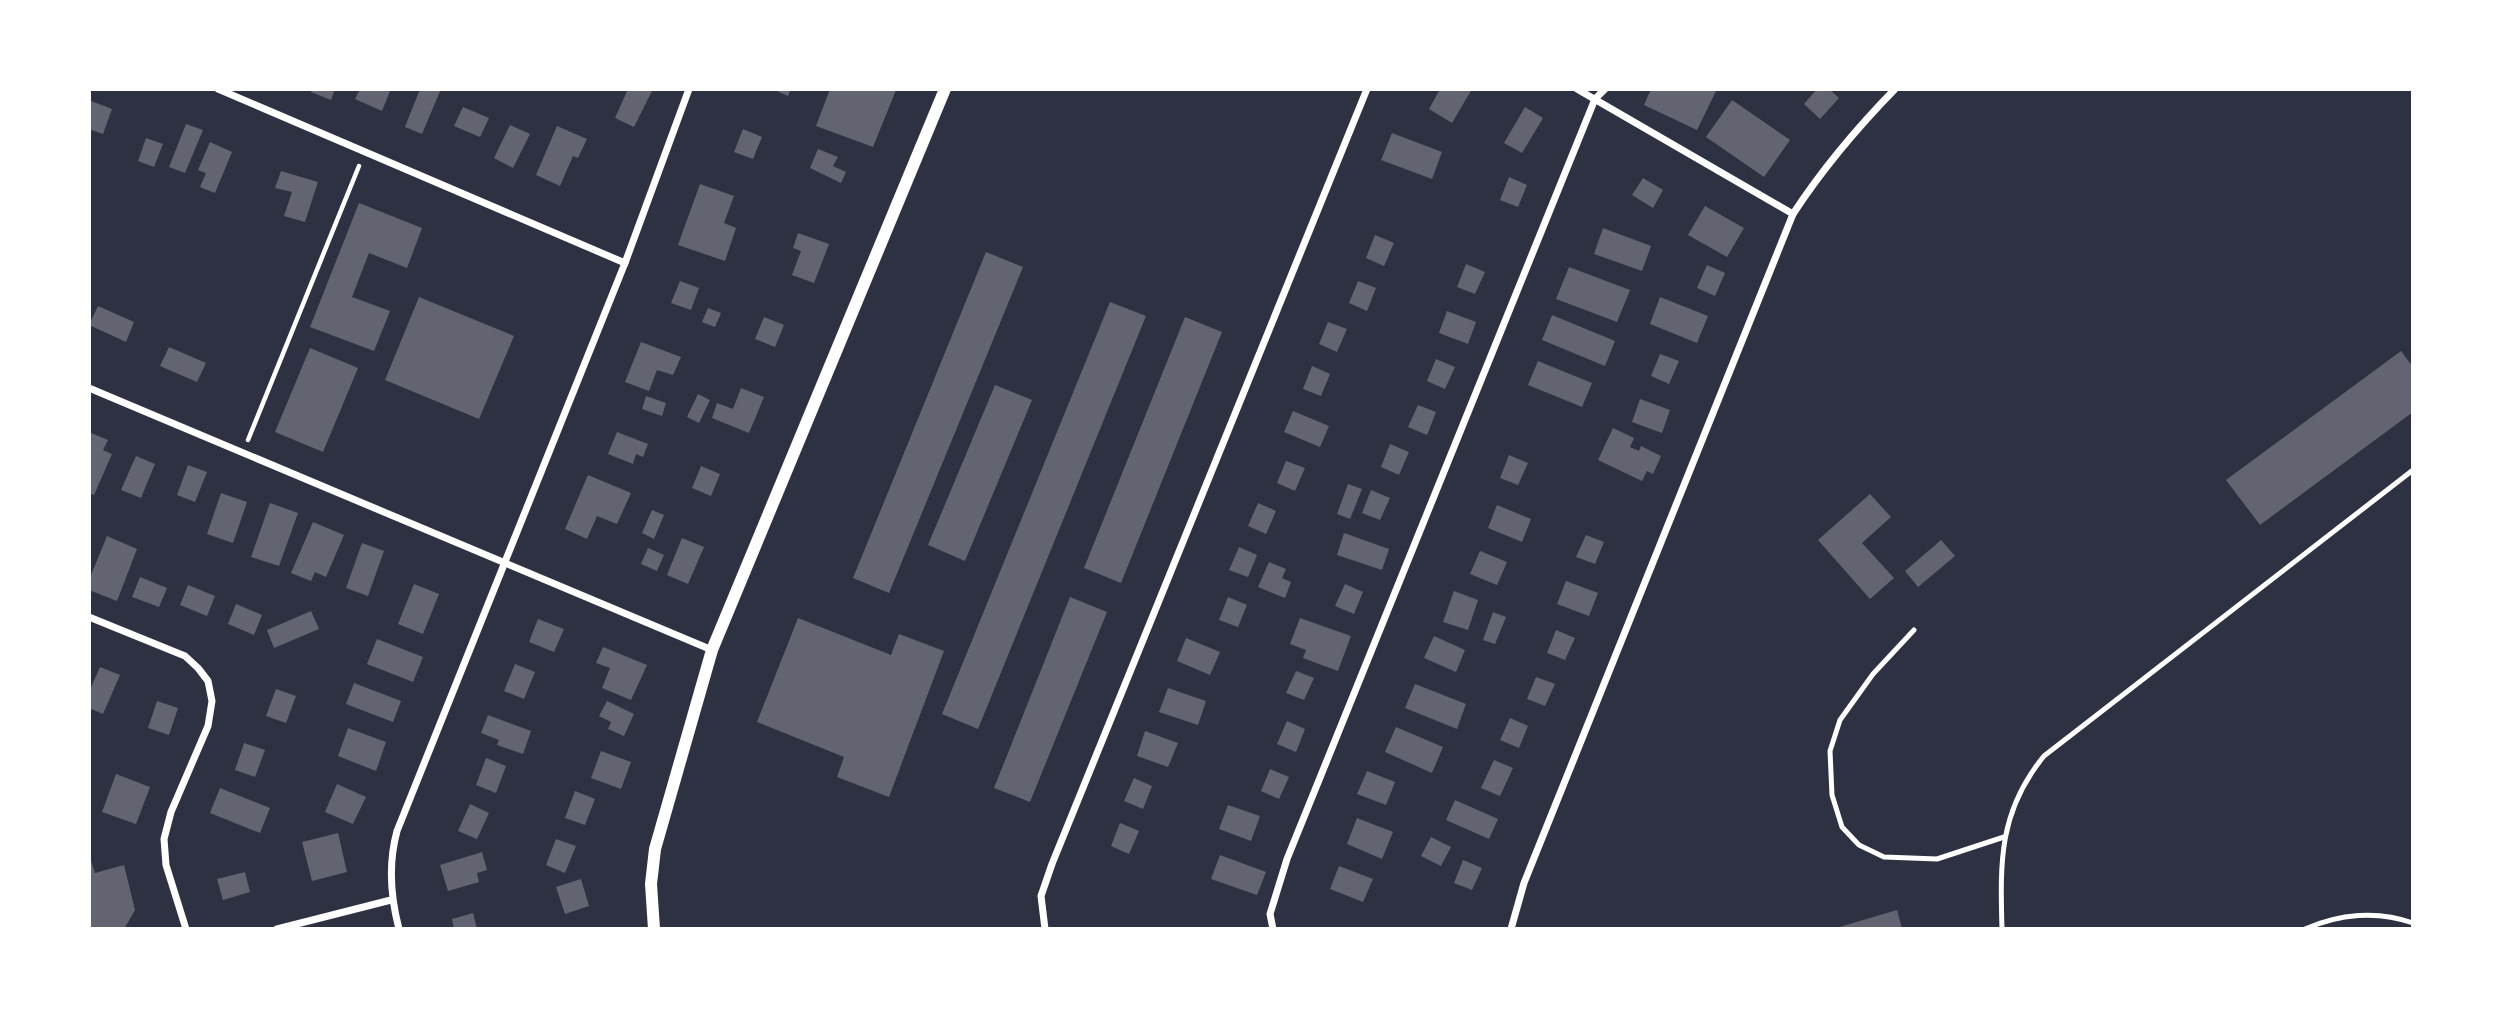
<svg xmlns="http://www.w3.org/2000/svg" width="2502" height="1018" viewBox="0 0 2502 1018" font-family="Ubuntu,sans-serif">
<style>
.building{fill:#626471}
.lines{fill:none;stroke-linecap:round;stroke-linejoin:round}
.path{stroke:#fff;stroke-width:4.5}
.service{stroke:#fff;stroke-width:5}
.minor{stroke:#fff;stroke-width:7}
.tertiary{stroke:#fff;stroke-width:12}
</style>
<rect width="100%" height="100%" fill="#2d3142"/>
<g class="building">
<path d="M312,89h23l-4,11 -20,-8z"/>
<path d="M360,89l30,2 -8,20 -27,-12z"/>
<path d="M420,89h21l-19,45 -17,-7z"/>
<path d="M628,89h25l-19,38 -19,-9z"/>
<path d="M772,89h19l-3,7z"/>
<path d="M830,89l66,1 -23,57 -57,-21z"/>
<path d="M1440,89h32l-20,34 -23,-14z"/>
<path d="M1651,89h66l-20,41 -53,-25z"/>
<path d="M1817,89h12l10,9 -19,21 -16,-15z"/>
<path d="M1732,100l58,40 -26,37 -58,-40z"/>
<path d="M91,101l21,8 -9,25 -14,-5z"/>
<path d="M463,107l26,11 -9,19 -26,-11z"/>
<path d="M1525,107l18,11 -21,35 -18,-10z"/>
<path d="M186,124l17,6 -18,43 -16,-6z"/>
<path d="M510,125l20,9 -17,34 -19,-10z"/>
<path d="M557,126l30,13 -9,19 -5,-2 -13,30 -24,-11z"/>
<path d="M743,129l19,8 -9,22 -19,-7z"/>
<path d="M1392,133l50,19 -10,27 -51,-19z"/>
<path d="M146,138l17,6 -9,23 -16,-6z"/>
<path d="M210,142l22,10 -17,41 -15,-6 6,-14 -8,-3z"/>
<path d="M818,149l20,8 -5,9 13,6 -5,11 -31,-15z"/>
<path d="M281,171l37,11 -13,40 -21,-6 8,-24 -17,-4z"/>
<path d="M1509,177l18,8 -9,22 -18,-7z"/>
<path d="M1643,178l20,12 -10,18 -21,-13z"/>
<path d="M700,184l34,12 -10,27 12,5 -11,33 -47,-16z"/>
<path d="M359,203l63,25 -15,40 -38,-15 -17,44 38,14 -16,40 -64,-24z"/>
<path d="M1705,206l39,22 -17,29 -39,-22z"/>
<path d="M1603,228l48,18 -9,25 -48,-17z"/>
<path d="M798,233l31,11 -15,39 -22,-8 9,-24 -8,-3z"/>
<path d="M1375,235l19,8 -10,23 -18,-8z"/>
<path d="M986,252l37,15 -134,326 -36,-15z"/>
<path d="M1466,264l19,8 -10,22 -18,-7z"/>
<path d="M1707,265l18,8 -10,23 -18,-8z"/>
<path d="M1569,267l61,23 -13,32 -61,-23z"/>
<path d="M680,281l19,7 -8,22 -20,-7z"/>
<path d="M1358,281l18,7 -9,23 -18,-8z"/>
<path d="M419,297l95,39 -35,83 -94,-39z"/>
<path d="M1660,297l48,19 -11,27 -47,-19z"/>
<path d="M1110,302l36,14 -168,413 -36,-15z"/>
<path d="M98,306l36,16 -8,20 -37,-17z"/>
<path d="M708,308l13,5 -6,14 -13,-5z"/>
<path d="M1447,311l29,11 -8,22 -29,-11z"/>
<path d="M1552,315l63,26 -10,25 -63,-26z"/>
<path d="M764,317l20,8 -9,22 -20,-8z"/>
<path d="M1185,317l37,15 -101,251 -37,-15z"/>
<path d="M1328,322l19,7 -10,23 -18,-8z"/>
<path d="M641,342l40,15 -8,18 -16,-5 -8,21 -24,-9z"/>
<path d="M169,347l37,16 -9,19 -37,-16z"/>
<path d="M310,348l48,20 -35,84 -48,-20z"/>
<path d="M2401,351l12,16v45l-153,113 -34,-45z"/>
<path d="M1660,354l19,7 -10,23 -18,-8z"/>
<path d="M1436,359l19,8 -10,22 -18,-8z"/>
<path d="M1538,361l54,22 -10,24 -54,-22z"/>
<path d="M1312,366l18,8 -9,22 -18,-7z"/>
<path d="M995,385l37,15 -67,161 -37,-16z"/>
<path d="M741,388l23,9 -15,36 -37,-15 5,-15 16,6z"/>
<path d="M698,394l12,6 -11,23 -12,-6z"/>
<path d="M646,396l20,7 -4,13 -20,-7z"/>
<path d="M1640,399l30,11 -8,23 -30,-11z"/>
<path d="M1418,405l18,7 -9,23 -19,-8z"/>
<path d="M1293,411l36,15 -9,21 -36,-15z"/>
<path d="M1613,428l21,10 -4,9 9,4 2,-5 20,10 -8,18 -6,-3 -5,10 -44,-21z"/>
<path d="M89,432l19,8 -5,10 9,4 -18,41 -5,-2z"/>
<path d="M617,432l31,12 -5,13 -7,-3 -3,10 -25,-10z"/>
<path d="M1390,444l19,8 -10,23 -18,-8z"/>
<path d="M1509,455l19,8 -10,22 -18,-7z"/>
<path d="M136,456l19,8 -14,34 -20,-8z"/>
<path d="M1286,461l19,7 -10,23 -18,-8z"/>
<path d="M188,465l19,7 -12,30 -18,-7z"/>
<path d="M701,466l19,8 -9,22 -19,-8z"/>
<path d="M588,475l43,18 -14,31 -20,-8 -10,23 -22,-10z"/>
<path d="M1348,484l14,5 -12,30 -13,-5z"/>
<path d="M1371,490l19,8 -10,22 -18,-7z"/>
<path d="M221,493l26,9 -14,41 -26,-9z"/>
<path d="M1870,494l21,23 -29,26 32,35 -24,21 -52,-59z"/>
<path d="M270,503l28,10 -19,53 -28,-9z"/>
<path d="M1258,503l18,8 -10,23 -18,-8z"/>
<path d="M1497,505l34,14 -9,23 -34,-14z"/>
<path d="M652,510l12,5 -10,24 -12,-6z"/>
<path d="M313,522l31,13 -18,42 -11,-5 -4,9 -20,-8z"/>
<path d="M1344,533l45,16 -7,21 -45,-15z"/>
<path d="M1586,535l18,7 -9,22 -19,-7z"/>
<path d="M107,536l30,13 -20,52 -28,-11v-10z"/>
<path d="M682,538l22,9 -16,37 -21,-9z"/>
<path d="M1941,540l14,16 -37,31 -13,-16z"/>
<path d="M362,543l22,8 -16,45 -22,-8z"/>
<path d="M1239,547l18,8 -9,22 -19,-7z"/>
<path d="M648,548l16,7 -7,16 -16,-7z"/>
<path d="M1480,551l27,11 -10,23 -27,-11z"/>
<path d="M1269,562l17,7 -4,9 9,4 -6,16 -27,-11z"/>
<path d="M140,577l27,11 -8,19 -27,-10z"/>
<path d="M1566,581l32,12 -9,23 -32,-12z"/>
<path d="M414,584l25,10 -16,40 -25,-10z"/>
<path d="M1345,584l18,8 -9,22 -19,-8z"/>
<path d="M188,585l27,11 -8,20 -27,-11z"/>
<path d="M1454,591l24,9 -10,30 -25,-8z"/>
<path d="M1070,597l37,15 -77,190 -36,-14z"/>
<path d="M1228,597l19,8 -9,22 -19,-7z"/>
<path d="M236,604l26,11 -8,20 -26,-11z"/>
<path d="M311,611l8,18 -45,19 -7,-18z"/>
<path d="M1493,612l13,5 -11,27 -12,-4z"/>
<path d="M798,618l93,37 8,-21 45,17 -55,146 -52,-20 7,-20 -87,-35z"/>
<path d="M1300,618l51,18 -13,35 -35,-13 3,-8 -16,-6z"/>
<path d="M538,619l26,10 -10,23 -25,-10z"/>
<path d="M1556,630l19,8 -10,22 -18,-7z"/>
<path d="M1434,636l31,14 -9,22 -32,-14z"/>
<path d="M1186,638l34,14 -10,23 -33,-14z"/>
<path d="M377,639l46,18 -10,25 -46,-18z"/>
<path d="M603,647l44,18 -16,35 -29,-12 8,-20 -14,-5z"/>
<path d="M515,664l20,8 -11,27 -20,-8z"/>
<path d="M100,667l20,8 -17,39 -14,-6v-16z"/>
<path d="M1296,671l18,7 -10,22 -18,-7z"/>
<path d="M1536,677l19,7 -10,22 -18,-7z"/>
<path d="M354,683l47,18 -8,21 -47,-18z"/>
<path d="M1415,684l51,20 -9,25 -52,-21z"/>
<path d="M1168,688l38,13 -8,24 -39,-13z"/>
<path d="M276,689l20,7 -10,27 -20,-7z"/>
<path d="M157,701l21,7 -9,27 -21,-7z"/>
<path d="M607,701l27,13 -10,22 -16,-7 3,-7 -12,-6z"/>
<path d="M488,715l43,16 -8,23 -26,-9 2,-5 -18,-7z"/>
<path d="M1510,718l18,8 -9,22 -19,-8z"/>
<path d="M1287,721l18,8 -9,23 -19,-8z"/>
<path d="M1396,727l47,20 -11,26 -47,-21z"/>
<path d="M348,728l38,14 -10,29 -38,-15z"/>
<path d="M1145,731l33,12 -10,24 -31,-11z"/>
<path d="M244,743l21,7 -10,27 -20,-7z"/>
<path d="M601,751l30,11 -10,27 -30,-11z"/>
<path d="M486,758l20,8 -10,27 -20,-8z"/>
<path d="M1494,760l19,8 -13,28 -19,-8z"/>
<path d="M1270,769l19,8 -10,22 -18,-8z"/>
<path d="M1367,771l28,11 -9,23 -29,-11z"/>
<path d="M116,774l34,13 -14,37 -34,-12z"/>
<path d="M1134,778l18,8 -9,23 -19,-8z"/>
<path d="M337,784l29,13 -13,27 -28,-12z"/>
<path d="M220,788l50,20 -10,25 -50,-20z"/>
<path d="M575,791l20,8 -10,26 -20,-7z"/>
<path d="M1455,800l43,19 -9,20 -43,-19z"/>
<path d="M470,804l19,9 -12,26 -19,-8z"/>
<path d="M1228,805l32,11 -9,25 -32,-12z"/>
<path d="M1357,818l36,14 -11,27 -35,-15z"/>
<path d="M1120,823l19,8 -10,23 -18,-8z"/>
<path d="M338,833l9,39 -35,9 -10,-39z"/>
<path d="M1431,837l20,10 -10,19 -20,-10z"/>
<path d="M556,839l20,7 -11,27 -19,-8z"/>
<path d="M482,852l5,18 -10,3 2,9 -31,9 -8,-26z"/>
<path d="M89,855l6,18 29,-8 11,45 -11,19h-35z"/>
<path d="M1220,855l46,17 -9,23 -46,-16z"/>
<path d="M1463,860l19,8 -10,22 -18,-7z"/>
<path d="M1339,866l34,13 -10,23 -33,-13z"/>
<path d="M245,872l5,20 -27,8 -6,-21z"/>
<path d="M581,879l8,27 -24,8 -9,-27z"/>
<path d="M1897,910l5,19h-66v-1z"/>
<path d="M473,913l4,16h-23l-2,-10z"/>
</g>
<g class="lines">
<path class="path" d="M248,440l111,-274"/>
<g class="service">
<path d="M1914,630l-41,44 -33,46 -10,31 2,44 10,32 17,18 25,12 53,2 67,-22"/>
<path d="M2002,929c-2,-68 -3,-118 42,-173l369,-286"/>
<path d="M2305,929c34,-15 72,-19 108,-6"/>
</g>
<g class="minor">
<path d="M218,89l407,174"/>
<path d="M1577,89l216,125"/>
<path d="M89,388l623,262"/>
<path d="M89,617l96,39 13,12 10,13 4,20 -4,25 -37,86 -7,27 2,26 20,64"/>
<path d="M277,929l114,-29"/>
<path d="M399,929c-9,-34 -11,-65 -2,-98l228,-568 64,-174"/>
<path d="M1045,929l-4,-33 11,-32 315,-775"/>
<path d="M1273,929l-3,-15 17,-55 308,-760 10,-10"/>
<path d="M1511,929l13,-46 269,-669c30,-46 64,-86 102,-125"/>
</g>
<path class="tertiary" d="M654,929l-3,-45 4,-35 57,-199 233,-561"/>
</g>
<rect width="2502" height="1018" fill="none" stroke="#ffffff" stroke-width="182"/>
</svg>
